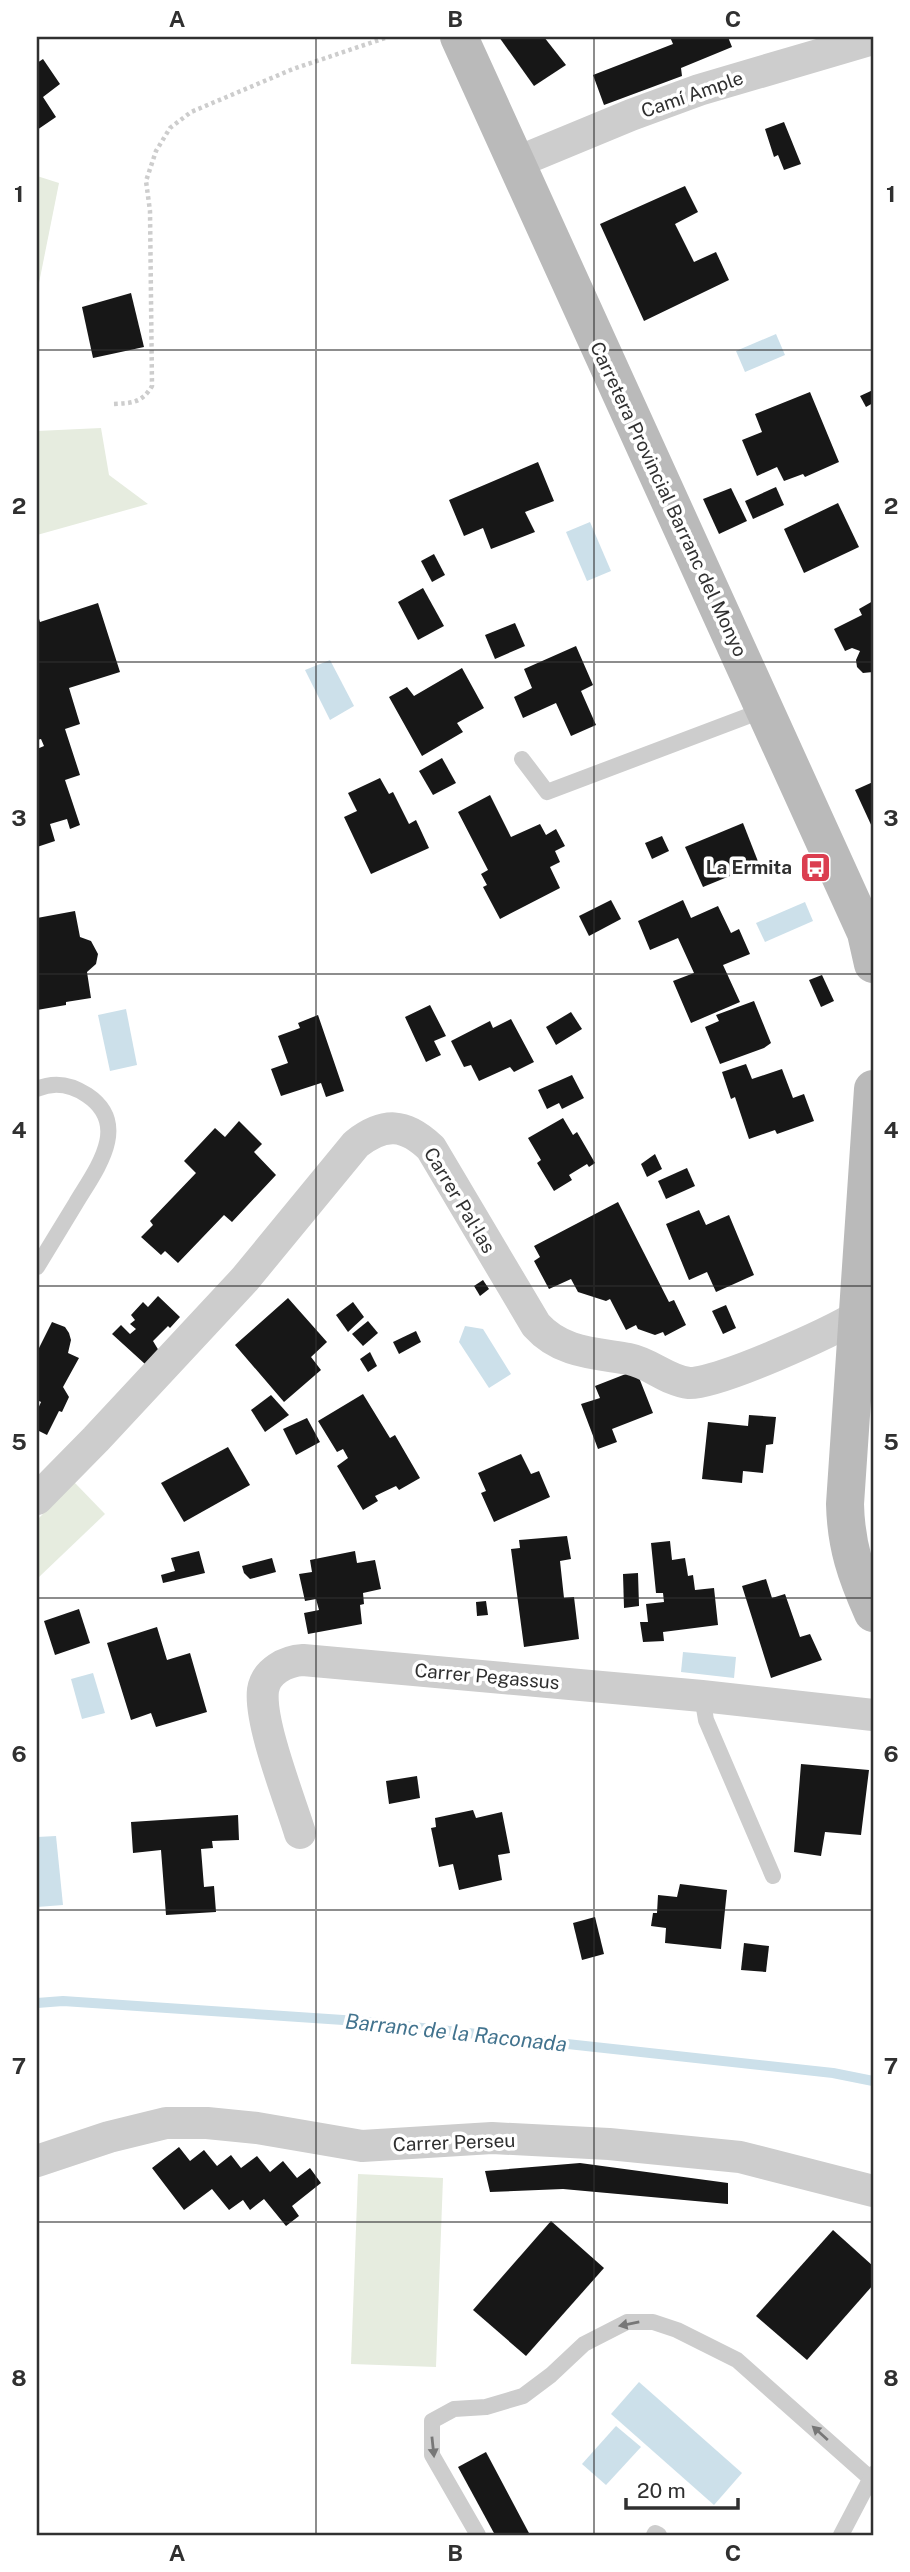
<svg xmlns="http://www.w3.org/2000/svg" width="910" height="2572" viewBox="0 0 910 2572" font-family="'Public Sans',sans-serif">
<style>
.green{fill:#e6ecdf}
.water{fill:#cce0ea}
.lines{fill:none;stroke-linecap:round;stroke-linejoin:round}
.stream{stroke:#cce0ea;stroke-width:10}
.building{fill:#171717}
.path{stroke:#cdcdcd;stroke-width:4.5;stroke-dasharray:3.5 3.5;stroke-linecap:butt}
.lane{stroke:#cdcdcd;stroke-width:16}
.street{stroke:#cdcdcd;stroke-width:32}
.secondary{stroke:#bababa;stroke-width:38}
.oneway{fill:#777}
.grid{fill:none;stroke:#303030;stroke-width:2;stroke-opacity:0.55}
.labels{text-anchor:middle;stroke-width:7;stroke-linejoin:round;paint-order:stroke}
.street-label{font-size:19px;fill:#303030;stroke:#fff}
.poi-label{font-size:19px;font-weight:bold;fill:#303030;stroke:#fff;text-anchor:end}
.water-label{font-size:21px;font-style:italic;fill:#42738e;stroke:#fff}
.neatline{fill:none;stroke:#303030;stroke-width:2.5}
.grid-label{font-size:23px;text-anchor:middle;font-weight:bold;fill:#303030}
</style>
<rect width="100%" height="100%" fill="#fff"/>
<g class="green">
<path d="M37,176l22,7 -22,110z"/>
<path d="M101,428l8,47 39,29 -111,31v-104z"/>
<path d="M74,1482l31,32 -66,63 -2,-3v-54z"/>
<path d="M358,2174l85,4 -7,189 -85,-3z"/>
</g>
<g class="water">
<path d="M776,334l9,21 -40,17 -9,-21z"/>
<path d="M590,522l21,49 -24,10 -21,-49z"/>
<path d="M330,660l24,46 -24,14 -25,-50z"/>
<path d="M805,902l8,19 -48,21 -9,-19z"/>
<path d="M126,1009l11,56 -27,6 -12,-56z"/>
<path d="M465,1326l18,3 28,45 -22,14 -30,-46z"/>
<path d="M683,1652l53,5 -2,21 -53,-6z"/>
<path d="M93,1673l12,40 -23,6 -11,-40z"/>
<path d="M56,1836l7,69 -26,2v-70z"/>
<path d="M639,2382l103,91 -28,32 -103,-91z"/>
<path d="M616,2426l25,21 -35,38 -24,-21z"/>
</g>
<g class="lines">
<path class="stream" d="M37,2003l26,-2 295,20 475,52 40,8"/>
</g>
<g class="building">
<path d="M499,37h45l22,28 -32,21z"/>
<path d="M670,37h58l4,10 -51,21 1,8 -78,29 -11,-30 80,-31z"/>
<path d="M43,59l17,25 -17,13 13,20 -19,13v-67z"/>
<path d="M784,122l17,42 -17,6 -6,-15 -4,2 -9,-28z"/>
<path d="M685,186l13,26 -23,12 19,38 22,-10 13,28 -85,41 -44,-97z"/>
<path d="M131,293l13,54 -51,11 -11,-51z"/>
<path d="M873,390v13l-7,4 -6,-11z"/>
<path d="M810,392l29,70 -34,15 -2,-3 -19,7 -7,-14 -20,9 -15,-36 20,-8 -7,-18z"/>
<path d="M538,462l16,39 -29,11 10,20 -44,17 -8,-21 -19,8 -15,-36z"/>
<path d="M776,487l8,18 -31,14 -8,-18z"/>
<path d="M731,488l16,33 -28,13 -16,-35z"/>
<path d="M838,503l21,44 -55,26 -20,-44z"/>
<path d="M434,554l11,21 -13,7 -11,-21z"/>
<path d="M423,588l21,38 -26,14 -20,-38z"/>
<path d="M873,601v71l-10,1 -6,-6 -1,-7 4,-9 -8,-3 -7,3 -11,-22 28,-14 -3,-6z"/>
<path d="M98,603l22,69 -51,16 11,36 -15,5 15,46 -15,5 15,45 -10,4 -3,-10 -17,5 5,17 -18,6v-98l7,-3 -3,-7 -4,1v-128l3,10z"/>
<path d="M515,623l10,23 -30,13 -10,-24z"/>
<path d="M576,646l17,39 -12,6 15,34 -25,11 -15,-33 -33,15 -9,-21 18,-9 -8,-19z"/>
<path d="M462,668l22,40 -27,15 6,9 -41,24 -33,-59 18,-10 7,9z"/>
<path d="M442,758l14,25 -23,12 -14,-24z"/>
<path d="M380,778l9,16 4,-2 16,32 7,-4 13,28 -58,26 -27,-57 13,-6 -9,-18z"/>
<path d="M873,782v47l-18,-39z"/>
<path d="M490,795l21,42 29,-13 6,11 10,-6 9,17 -10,5 5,11 -10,5 10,21 -60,31 -17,-32 4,-2 -6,-11 7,-4 -30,-58z"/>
<path d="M743,823l16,41 -56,23 -18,-40z"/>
<path d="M662,836l7,15 -17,8 -7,-16z"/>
<path d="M611,900l10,19 -32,17 -10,-20z"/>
<path d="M683,900l8,18 27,-12 13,27 8,-4 11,25 -27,11 17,37 -49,21 -18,-42 21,-8 -16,-35 -28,12 -12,-29z"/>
<path d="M75,911l5,26 11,4 7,13 -2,10 -9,8 4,26 -25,4v3l-29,5v-92z"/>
<path d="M822,975l12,26 -13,6 -12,-27z"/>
<path d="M754,1001l17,42 -7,5 -44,16 -15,-37 14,-6 -3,-6z"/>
<path d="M430,1005l16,31 -12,5 7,14 -15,7 -21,-45z"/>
<path d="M571,1012l11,17 -26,16 -10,-18z"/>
<path d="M318,1015l26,76 -18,6 -5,-14 -40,13 -10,-27 17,-6 -10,-27 22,-8 -2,-5z"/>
<path d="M511,1019l23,43 -20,10 -4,-5 -31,14 -8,-16 -7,2 -13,-26 39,-20 3,7z"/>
<path d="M746,1064l6,15 30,-10 11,29 11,-4 10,27 -37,13 -2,-4 -26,9 -14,-42 -4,2 -9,-27z"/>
<path d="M572,1075l12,23 -22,11 -3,-6 -12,6 -9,-19z"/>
<path d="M563,1118l10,17 4,-3 18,31 -6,4 -2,-3 -18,11 3,5 -18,11 -17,-28 4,-3 -13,-22z"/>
<path d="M239,1121l23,23 -8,8 22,23 -44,47 -8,-7 -46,48 -13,-12 -4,4 -20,-18 12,-12 -3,-4 46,-48 -12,-12 31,-33 10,9z"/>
<path d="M655,1154l7,15 -15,8 -6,-13z"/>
<path d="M687,1168l8,18 -29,13 -8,-18z"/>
<path d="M618,1202l51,100 5,-2 12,25 -21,11 -2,-4 -8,3 -17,-6 -2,-4 -10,5 -16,-31 -4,2 -28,-9 -7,-13 -22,10 -15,-28 6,-4 -6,-11z"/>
<path d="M699,1210l7,15 23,-10 25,60 -38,17 -9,-20 -18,8 -23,-56z"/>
<path d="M483,1280l6,9 -9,7 -6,-10z"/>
<path d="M158,1296l22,21 -10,11 -2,-2 -15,15 6,10 -14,13 -33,-30 9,-9 9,9 6,-5 -6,-5 5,-4 -4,-5 12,-13 5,5z"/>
<path d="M288,1298l39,44 -16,15 10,13 -37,32 -49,-57z"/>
<path d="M353,1302l11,15 -16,15 -12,-17z"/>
<path d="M726,1305l10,23 -13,6 -11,-23z"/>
<path d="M368,1321l10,12 -15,13 -11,-12z"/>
<path d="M52,1322l13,5 4,6 2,7 -3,13 11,5 -16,29 6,10 -7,15 -3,-1 -12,24 -10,-5v-19l4,-9 -4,-2v-48z"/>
<path d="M416,1331l5,11 -22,12 -6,-12z"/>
<path d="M370,1352l7,14 -9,6 -8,-13z"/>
<path d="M636,1370l17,43 -41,16 5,13 -19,7 -17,-45 19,-6 -5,-12z"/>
<path d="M363,1394l27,44 5,-3 25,43 -21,12 -3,-4 -21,10 3,5 -15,9 -26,-44 11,-8 -5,-9 -6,3 -19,-31z"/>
<path d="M271,1395l18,20 -24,17 -14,-22z"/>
<path d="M749,1415l27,2 -3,27 -7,1 -3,28 -20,-2 -1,12 -40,-4 6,-57 40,4z"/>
<path d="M307,1418l13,24 -24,13 -13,-26z"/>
<path d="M228,1447l22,38 -66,37 -23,-39z"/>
<path d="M521,1454l10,20 8,-3 11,26 -56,25 -13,-29 5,-2 -8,-18z"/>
<path d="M567,1536l4,23 -11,2 4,37 10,-1 5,42 -55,8 -13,-98 9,-1 -1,-8z"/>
<path d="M670,1541l2,19 13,-2 3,18 5,-1 2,15 19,-2 4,37 -55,7 1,9 -21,1 -3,-20h8l-2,-18 18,-2 -1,-9h-7l-5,-50z"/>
<path d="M199,1551l6,22 -42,10 -2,-8 14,-4 -4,-13z"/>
<path d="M355,1551l2,12 18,-3 6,29 -18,4 1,11 -4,1 2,19 -54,10 -4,-21 15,-3 -3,-11 -11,2 -6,-27 13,-2 -2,-12z"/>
<path d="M272,1558l4,14 -26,7 -6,-6 -2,-7z"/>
<path d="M638,1573l1,33 -15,2 -1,-34z"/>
<path d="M766,1579l6,19 13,-4 15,43 10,-3 12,26 -51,18 -29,-92z"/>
<path d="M486,1601l2,14 -11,1 -1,-14z"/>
<path d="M79,1609l11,34 -35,12 -11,-34z"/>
<path d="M157,1627l10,33 23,-7 17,59 -51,15 -5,-14 -20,7 -24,-77z"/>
<path d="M801,1764l68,6 -8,65 -36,-3 -4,24 -27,-4z"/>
<path d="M417,1776l3,22 -31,6 -3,-23z"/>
<path d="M473,1810l3,8 26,-6 8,41 -12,2 4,25 -43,10 -6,-26 -14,3 -8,-39 5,-1 -1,-9z"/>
<path d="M238,1815l1,25 -27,1 1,7 -12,1 3,38 10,-1 2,26 -50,3 -5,-65 -28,3 -2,-31z"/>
<path d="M680,1884l47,6 -6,59 -56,-6 1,-15 -15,-2 2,-13h4l1,-18 19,2z"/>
<path d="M595,1917l9,37 -22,6 -9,-37z"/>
<path d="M744,1943l25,3 -3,26 -25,-2z"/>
<path d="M179,2147l11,14 14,-11 13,16 14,-11 10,13 16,-12 13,16 13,-11 14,17 13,-10 11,15 -29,23 7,10 -13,10 -22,-27 -14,11 -7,-10 -14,10 -17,-21 -28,21 -32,-42z"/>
<path d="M580,2163l148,20v21l-165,-15 -73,3 -5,-21z"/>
<path d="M551,2221l53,47 -78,88 -53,-46z"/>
<path d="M833,2230l40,36v19l-66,75 -51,-44z"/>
<path d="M486,2452l44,83h-35l-37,-68z"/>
</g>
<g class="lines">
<path class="path" d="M114,404c18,-1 28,-1 38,-18l-2,-175 -4,-30 10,-30 14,-23 21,-16 102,-43 95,-32"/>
<g class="lane">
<path d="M522,759l25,33 217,-82"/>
<path d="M37,1089c18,-8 35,-4 50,6 45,30 8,76 -11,108 -13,21 -26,43 -39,64"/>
<path d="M702,1696l4,24 67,156"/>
<path d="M478,2535l-46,-80v-34l22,-12 32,-2 37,-11 28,-21 33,-31 43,-22h26l24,8 60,30 134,119"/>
<path d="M654,2535l1,-2 4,2"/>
<path d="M841,2535l32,-61"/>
</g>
<g class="street">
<path d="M515,163l116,-48 68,-25 174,-51"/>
<path d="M37,1499l59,-60 149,-160 111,-135c28,-22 49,-21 75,4l105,177c25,28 58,28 93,34 21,4 39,22 60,24 29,1 143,-51 170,-68"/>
<path d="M300,1833c-10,-33 -41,-110 -37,-143 3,-19 23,-29 40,-30l399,36 171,19"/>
<path d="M37,2161l72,-24 57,-14h41l50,5 105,18 130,-8 117,6 131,13 133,34"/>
</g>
<g class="secondary">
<path d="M459,37l407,896 7,31"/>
<path d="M873,1089l-28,415c1,42 11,71 28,109"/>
</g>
</g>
<defs><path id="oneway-solid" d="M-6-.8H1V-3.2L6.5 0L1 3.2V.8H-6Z" transform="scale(1.75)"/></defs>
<g class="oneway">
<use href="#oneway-solid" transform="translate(629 2324) rotate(169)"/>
<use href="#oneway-solid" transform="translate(820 2433) rotate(-138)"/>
<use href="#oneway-solid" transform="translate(433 2447) rotate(84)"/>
</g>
<path class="grid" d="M316,37v2498M594,37v2498M37,350h836M37,662h836M37,974h836M37,1286h836M37,1598h836M37,1910h836M37,2222h836"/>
<defs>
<symbol id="bus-square" viewBox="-11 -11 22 22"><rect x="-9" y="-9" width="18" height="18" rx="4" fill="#db3e50" stroke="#fff"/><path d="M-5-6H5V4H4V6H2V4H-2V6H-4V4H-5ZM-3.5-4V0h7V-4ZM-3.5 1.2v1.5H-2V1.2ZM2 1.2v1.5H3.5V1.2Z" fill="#fff"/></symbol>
</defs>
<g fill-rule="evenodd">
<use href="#bus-square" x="798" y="850" width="35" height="35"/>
</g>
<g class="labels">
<g class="street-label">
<text transform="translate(692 94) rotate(-19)" y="7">Camí Ample</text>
<text transform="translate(669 499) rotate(65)" y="7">Carretera Provincial Barranc del Monyo</text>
<text transform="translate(460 1200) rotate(59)" y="7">Carrer Pal·las</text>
<text transform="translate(487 1676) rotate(5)" y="7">Carrer Pegassus</text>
<text transform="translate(454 2142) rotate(-2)" y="7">Carrer Perseu</text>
</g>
<g class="poi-label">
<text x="792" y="874">La Ermita</text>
</g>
<g class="water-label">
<text transform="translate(456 2033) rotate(6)" y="7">Barranc de la Raconada</text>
</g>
</g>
<rect width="910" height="2572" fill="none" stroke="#ffffff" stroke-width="77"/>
<path d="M626 2498v10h112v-10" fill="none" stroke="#303030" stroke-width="3.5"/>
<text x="637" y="2498" font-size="21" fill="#303030" stroke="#ffffff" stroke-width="5" paint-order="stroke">20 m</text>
<rect x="38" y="38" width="834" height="2496" class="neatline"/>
<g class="grid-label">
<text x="177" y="27">A</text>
<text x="455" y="27">B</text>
<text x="733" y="27">C</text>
<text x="19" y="202">1</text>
<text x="891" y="202">1</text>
<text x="19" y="514">2</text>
<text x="891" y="514">2</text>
<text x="19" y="826">3</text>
<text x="891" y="826">3</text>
<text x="19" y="1138">4</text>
<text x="891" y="1138">4</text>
<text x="19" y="1450">5</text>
<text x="891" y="1450">5</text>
<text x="19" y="1762">6</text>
<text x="891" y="1762">6</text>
<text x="19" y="2074">7</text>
<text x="891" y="2074">7</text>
<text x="19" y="2386">8</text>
<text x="891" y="2386">8</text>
<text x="177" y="2561">A</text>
<text x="455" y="2561">B</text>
<text x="733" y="2561">C</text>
</g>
</svg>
